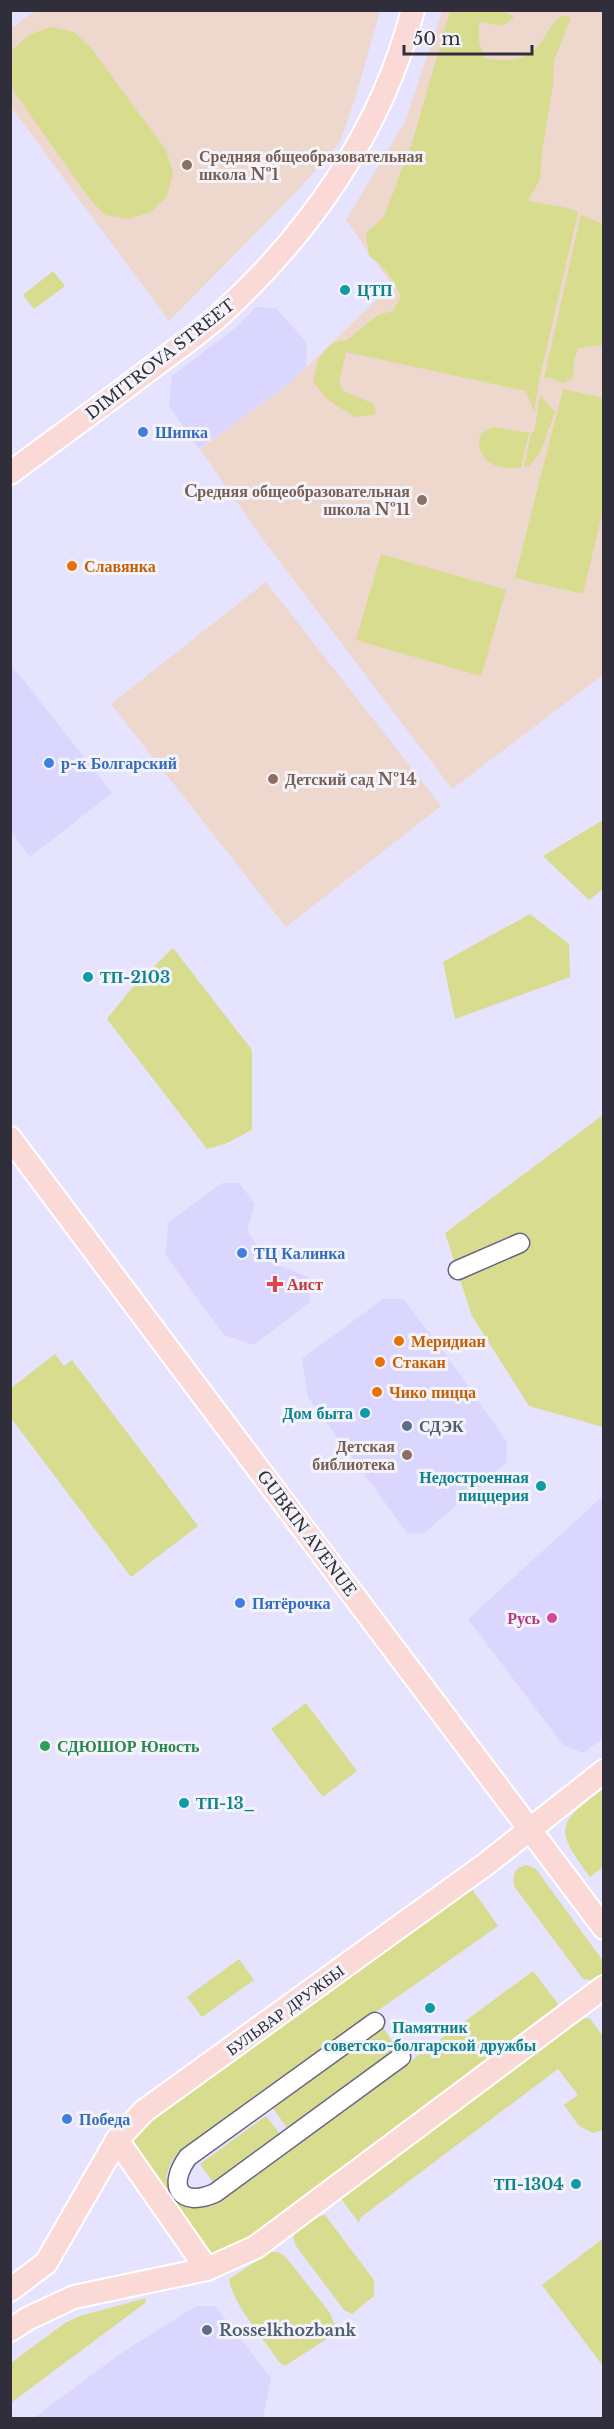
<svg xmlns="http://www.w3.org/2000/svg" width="614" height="2429" viewBox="0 0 614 2429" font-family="'Libre Baskerville',serif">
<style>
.built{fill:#dbd6fe}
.education{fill:#eed7cc}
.green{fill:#d8dc8e}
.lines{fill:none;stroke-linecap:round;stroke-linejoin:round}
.minor-casing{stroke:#696481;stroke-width:21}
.major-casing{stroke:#fff;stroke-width:26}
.minor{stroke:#fff;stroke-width:18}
.major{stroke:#fbd9d6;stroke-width:22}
.education-dot{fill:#8d6e63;stroke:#f3f3f9;stroke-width:2}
.culture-dot{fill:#0f9aa8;stroke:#f3f3f9;stroke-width:2}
.shop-dot{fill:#3f7fe0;stroke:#f3f3f9;stroke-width:2}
.food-dot{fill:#e8710a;stroke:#f3f3f9;stroke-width:2}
.health-dot{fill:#e0444e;stroke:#f3f3f9;stroke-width:2}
.service-dot{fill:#5c6f8a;stroke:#f3f3f9;stroke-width:2}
.hotel-dot{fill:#d1479c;stroke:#f3f3f9;stroke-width:2}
.leisure-dot{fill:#2e9e5b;stroke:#f3f3f9;stroke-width:2}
.labels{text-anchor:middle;stroke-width:6;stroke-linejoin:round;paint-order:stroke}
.education-label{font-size:16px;font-weight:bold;fill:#785e54;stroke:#f3f3f9;text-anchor:start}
.culture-label{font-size:16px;font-weight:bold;fill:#0d838f;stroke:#f3f3f9;text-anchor:start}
.street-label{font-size:16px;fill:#2f2e3a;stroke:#f3f3f9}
.shop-label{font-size:16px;font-weight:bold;fill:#366cbe;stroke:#f3f3f9;text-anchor:start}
.food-label{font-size:16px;font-weight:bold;fill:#c56008;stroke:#f3f3f9;text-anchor:start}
.health-label{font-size:16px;font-weight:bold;fill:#be3a42;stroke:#f3f3f9;text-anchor:start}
.service-label{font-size:16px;font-weight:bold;fill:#4e5e75;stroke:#f3f3f9;text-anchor:start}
.hotel-label{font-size:16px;font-weight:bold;fill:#b23c85;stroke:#f3f3f9;text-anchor:end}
.leisure-label{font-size:16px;font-weight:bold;fill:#27864d;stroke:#f3f3f9;text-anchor:start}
</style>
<rect width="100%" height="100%" fill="#e6e3fe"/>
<g class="built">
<path d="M256,307l20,1 31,35 -1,24 -16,16 -91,66 -30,-43 3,-30 67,-51z"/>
<path d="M10,663l102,130 -82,64 -19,-25z"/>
<path d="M222,1183h17l16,21 -8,26 21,31 40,16 2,25 -56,43 -30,-10 -59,-81 4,-32z"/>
<path d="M383,1299h20l41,53 63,90v20l-83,71 -16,1 -100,-137 -6,-38z"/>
<path d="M603,1496v242l-20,15 -20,-8 -95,-126z"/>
<path d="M196,2306h19l56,72 -8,40h-229l86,-64z"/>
</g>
<g class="education">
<path d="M35,11h345l-26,91 -14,40 -40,46 -131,133 -158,-214 -1,-78z"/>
<path d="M442,11h161v664l-151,114 -188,-248 -64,-92 90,-66 102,-98 -46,-65 59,-98z"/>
<path d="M266,582l175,224 -155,121 -175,-223z"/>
</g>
<g class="green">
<path d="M450,11h54l10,6 -11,9 -24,-4v20l6,17c19,1 39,4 53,-13 10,-11 9,-18 23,-30l10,1 -17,44 -1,24 -11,67 -2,28 -12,20c17,6 36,5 50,12l-39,169 -5,31 -8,-21 -180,-39 -7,31 4,8 31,13 2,10 -21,3 -27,-17 -15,-18 5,-22 10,-13 7,-5 12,-2 31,-25 15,-4 8,-14c-7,-16 -16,-31 -32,-41l-3,-23 18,-16 29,-77z"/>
<path d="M51,27l23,5 16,15 76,103 7,23 -6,23 -16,16 -22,7 -24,-4 -16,-17 -74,-105 -4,-10 1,-33 17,-15z"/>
<path d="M581,215l22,9v121l-25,3 -4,12 -1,18 -10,5 -15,-6 -4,1z"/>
<path d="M53,271l12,15 -31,23 -11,-14z"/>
<path d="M563,389l40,9v112l-20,84 -68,-16z"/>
<path d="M540,395l15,17 -15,41 -11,13 -5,1 7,-34 3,-1c3,-12 3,-24 6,-37z"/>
<path d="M493,427l36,6 -8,34c-15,3 -36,0 -41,-18 -1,-4 -2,-9 1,-14 2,-3 8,-6 12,-8z"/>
<path d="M381,554l125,36 -25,86 -125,-36z"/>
<path d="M603,820v69l-14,11 -46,-44z"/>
<path d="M530,914l39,30 1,33 -115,42 -12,-57z"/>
<path d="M173,948l79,102v80l-27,14 -18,5 -100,-130 25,-31z"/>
<path d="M603,1115v312l-74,-21 -57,-90 -27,-83z"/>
<path d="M55,1354l9,12 8,-6 126,166 -67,51 -120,-159v-30z"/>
<path d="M306,1703l51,68 -34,26 -52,-68z"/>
<path d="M603,1789v78l-13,10c-36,-48 -34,-53 13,-88z"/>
<path d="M526,1865l10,4 67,92 -1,14 -8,5 -11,-1 -69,-93c-1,-12 0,-18 12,-21z"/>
<path d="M472,1889l26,37 -319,225 -8,11 -5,15 8,18 15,13h14l15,-5 315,-232 26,34 -314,236 -38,16 -77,-111 6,-10 20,-18z"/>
<path d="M239,1959l15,21 -52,37 -15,-20z"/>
<path d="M579,2017l11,2 13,17 1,94 -11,3 -14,-7 -15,-21 14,-10 -20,-26 -198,149 -1,5 -17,-23v-5z"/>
<path d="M383,2028l14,20 -110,80 -14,-20z"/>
<path d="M266,2116l14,18 -67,48 -13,-18z"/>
<path d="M325,2215l49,65v16l-22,18 -8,-4 -48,-64 -3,-9c5,-12 20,-20 32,-22z"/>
<path d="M601,2240l3,3 -1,123 -61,-81z"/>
<path d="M270,2252h8l7,4 45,57 6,15 -5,8 -46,30 -6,-4c-15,-23 -46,-57 -50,-83z"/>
<path d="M146,2298l-1,5 -134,100v-40l54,-40 15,-7z"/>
</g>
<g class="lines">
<defs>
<g id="minor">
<path d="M458,1270l62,-27"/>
<path d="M375,2022l-187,135c-22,30 -7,51 27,36l186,-136"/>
</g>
<g id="major">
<path d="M10,473c49,-36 98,-72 147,-109 21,-16 44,-32 64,-50 90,-82 161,-185 192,-304"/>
<path d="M10,1138c197,264 396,526 594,790"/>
<path d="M117,2140l90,129"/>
<path d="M10,2290l36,-27 71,-123 27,-29 342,-247 118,-93"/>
<path d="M10,2330l19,-12 45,-21 133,-28 49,-22 348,-260"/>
</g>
</defs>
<use href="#minor" class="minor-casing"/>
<use href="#major" class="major-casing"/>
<use href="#minor" class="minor"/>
<use href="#major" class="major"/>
</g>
<g class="education-dot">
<circle cx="187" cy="165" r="6"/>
<circle cx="422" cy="500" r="6"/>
<circle cx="273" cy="779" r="6"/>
<circle cx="407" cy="1455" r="6"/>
</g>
<g class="culture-dot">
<circle cx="345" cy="290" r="6"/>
<circle cx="88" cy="977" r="6"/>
<circle cx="365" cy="1413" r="6"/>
<circle cx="541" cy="1486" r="6"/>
<circle cx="184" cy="1803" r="6"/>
<circle cx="430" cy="2008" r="6"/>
<circle cx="576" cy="2184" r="6"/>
</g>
<g class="shop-dot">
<circle cx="143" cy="432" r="6"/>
<circle cx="49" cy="763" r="6"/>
<circle cx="242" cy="1253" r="6"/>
<circle cx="240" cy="1603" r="6"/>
<circle cx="67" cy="2119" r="6"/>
</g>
<g class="food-dot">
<circle cx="72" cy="566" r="6"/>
<circle cx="399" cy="1341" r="6"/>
<circle cx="380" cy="1362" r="6"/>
<circle cx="377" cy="1392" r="6"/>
</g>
<path class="health-dot" d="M272 1275h6v6h6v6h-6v6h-6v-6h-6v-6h6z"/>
<g class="service-dot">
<circle cx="407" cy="1426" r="6"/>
<circle cx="207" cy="2330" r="6"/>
</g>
<circle class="hotel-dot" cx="552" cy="1618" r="6"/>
<circle class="leisure-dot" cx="45" cy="1746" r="6"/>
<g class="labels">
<g class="education-label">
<text x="199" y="162">Средняя общеобразовательная<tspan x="199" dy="18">школа №1</tspan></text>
<text x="410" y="497" text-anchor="end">Cредняя общеобразовательная<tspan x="410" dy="18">школа №11</tspan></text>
<text x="285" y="785">Детский сад №14</text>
<text x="395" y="1452" text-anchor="end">Детская<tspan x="395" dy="18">библиотека</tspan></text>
</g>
<g class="culture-label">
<text x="357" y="296">ЦТП</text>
<text x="100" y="983">ТП-2103</text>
<text x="353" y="1419" text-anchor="end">Дом быта</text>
<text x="529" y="1483" text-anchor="end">Недостроенная<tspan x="529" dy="18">пиццерия</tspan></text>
<text x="196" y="1809">ТП-13_</text>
<text x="430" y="2033" text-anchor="middle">Памятник<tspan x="430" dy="18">советско-болгарской дружбы</tspan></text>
<text x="564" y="2190" text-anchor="end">ТП-1304</text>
</g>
<g class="street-label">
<text transform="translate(160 359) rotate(-38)" y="6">DIMITROVA STREET</text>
<text transform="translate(307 1533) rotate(53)" y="6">GUBKIN AVENUE</text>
<text transform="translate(285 2010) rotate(-36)" y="6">БУЛЬВАР ДРУЖБЫ</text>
</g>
<g class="shop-label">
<text x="155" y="438">Шипка</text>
<text x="61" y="769">р-к Болгарский</text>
<text x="254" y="1259">ТЦ Калинка</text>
<text x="252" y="1609">Пятёрочка</text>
<text x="79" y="2125">Победа</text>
</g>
<g class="food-label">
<text x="84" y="572">Славянка</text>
<text x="411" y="1347">Меридиан</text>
<text x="392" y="1368">Стакан</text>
<text x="389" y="1398">Чико пицца</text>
</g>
<g class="health-label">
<text x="287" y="1290">Аист</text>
</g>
<g class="service-label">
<text x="419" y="1432">СДЭК</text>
<text x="219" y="2336">Rosselkhozbank</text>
</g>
<g class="hotel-label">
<text x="540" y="1624">Русь</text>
</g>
<g class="leisure-label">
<text x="57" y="1752">СДЮШОР Юность</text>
</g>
</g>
<rect width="614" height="2429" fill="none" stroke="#2f2e3a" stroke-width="24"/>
<path d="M404 45v9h128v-9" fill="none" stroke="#2f2e3a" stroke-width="3"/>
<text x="413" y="45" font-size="18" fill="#2f2e3a" stroke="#f3f3f9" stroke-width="4.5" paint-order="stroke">50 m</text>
</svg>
